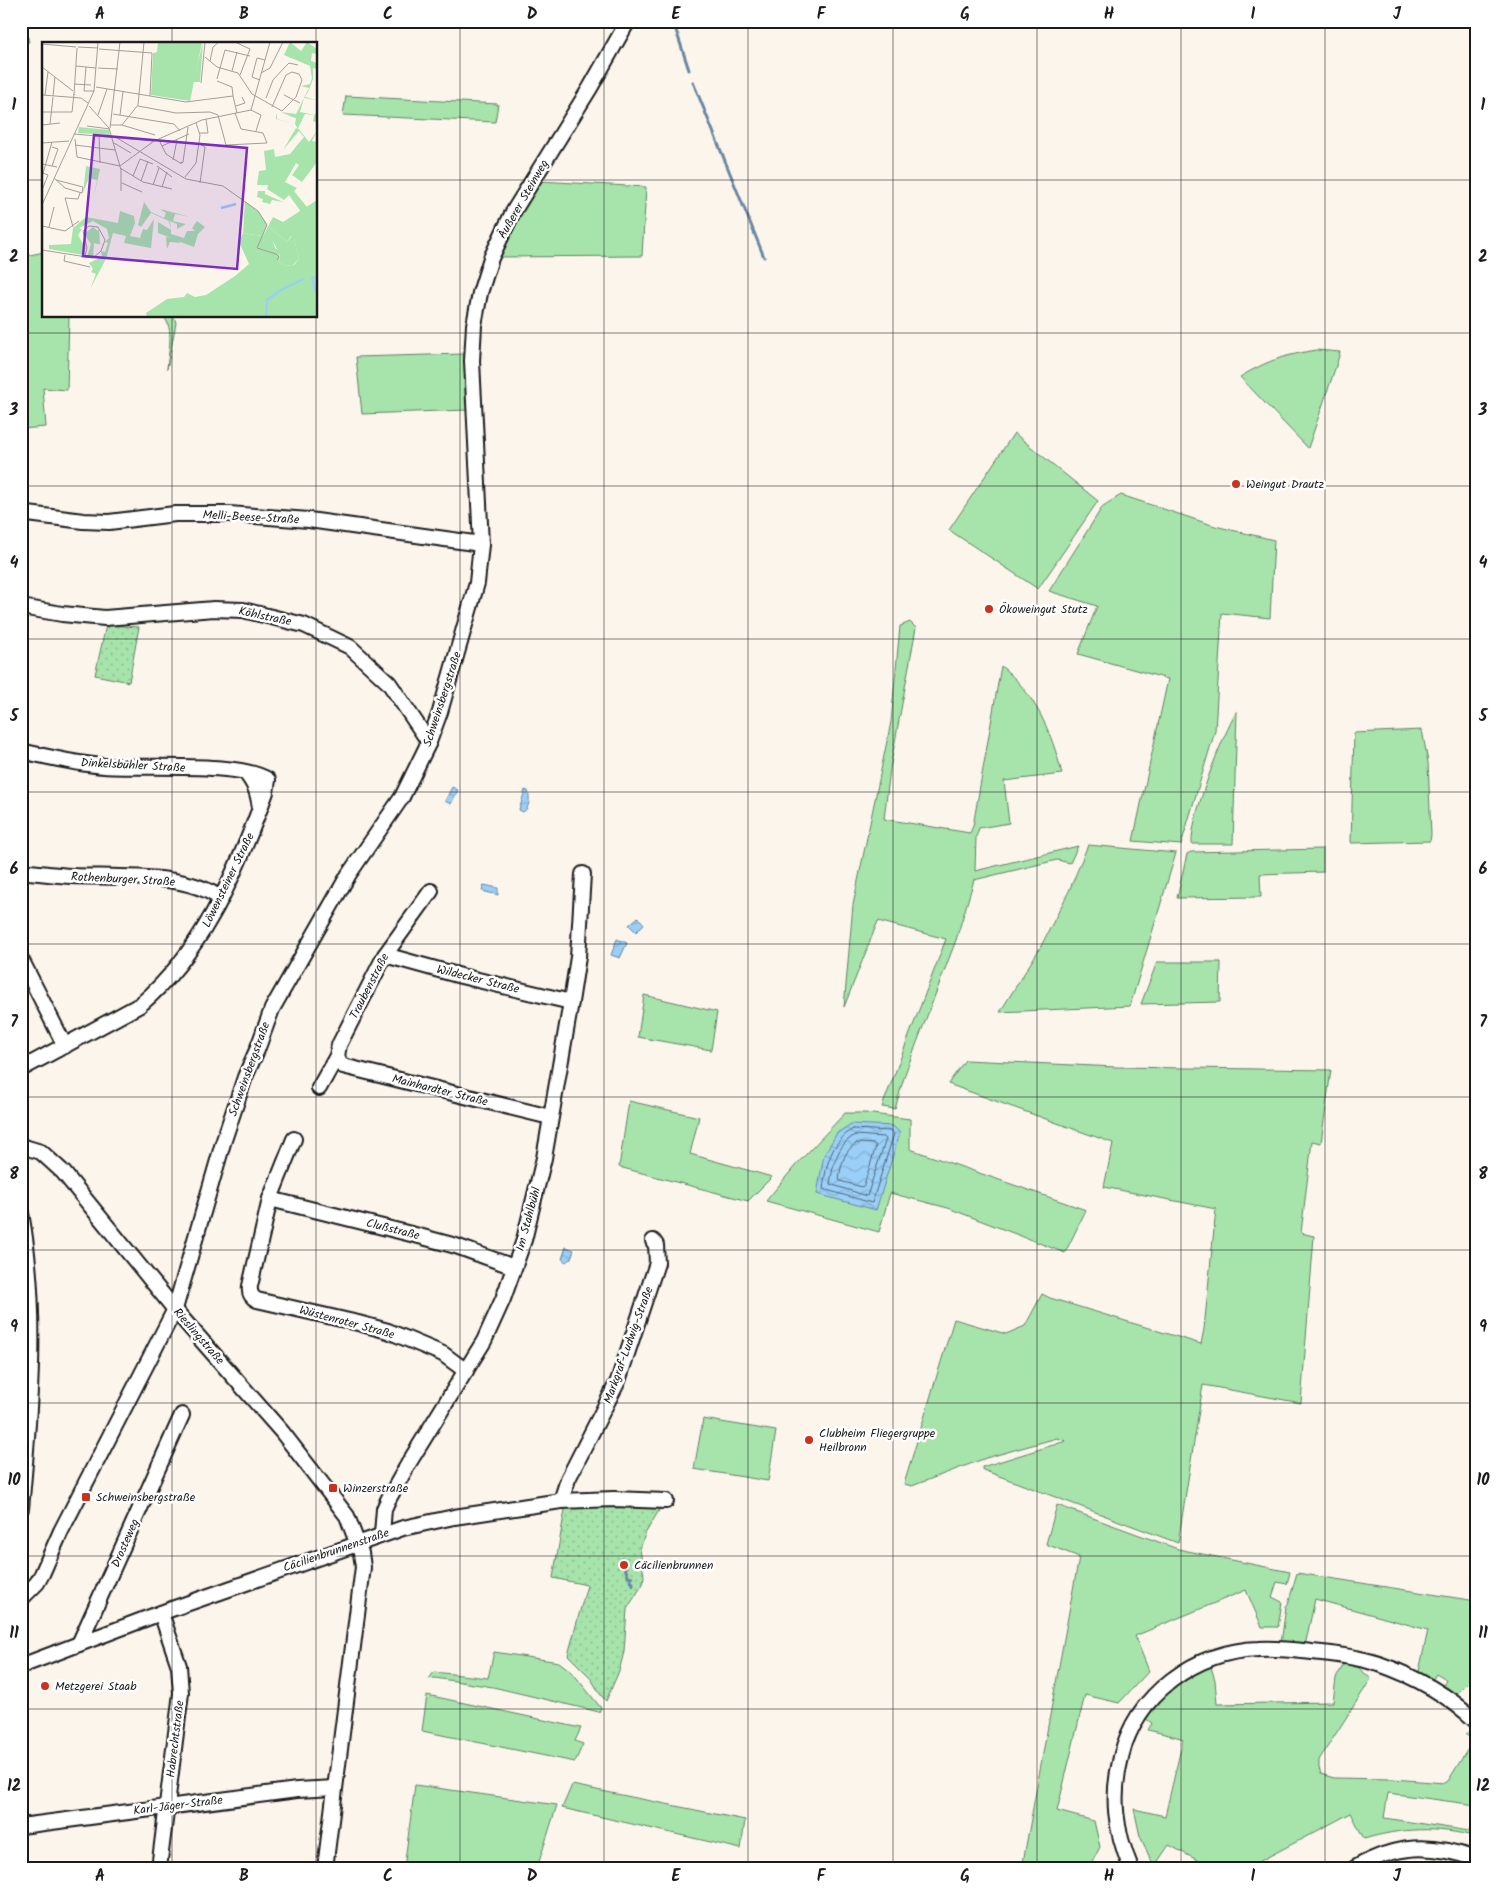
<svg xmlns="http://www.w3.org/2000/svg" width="1497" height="1889" viewBox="0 0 1497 1889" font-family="Kalam,sans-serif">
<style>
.green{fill:#a6e4ab;stroke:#618064}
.park{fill:url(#park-dots);stroke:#618064}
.water{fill:url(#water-waves);stroke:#6887a0}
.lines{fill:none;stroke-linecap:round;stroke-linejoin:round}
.shore{stroke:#4e6474;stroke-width:1}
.stream{stroke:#6887a0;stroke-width:3}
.minor-casing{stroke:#1c1c1c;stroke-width:18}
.minor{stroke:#fff;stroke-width:14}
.grid{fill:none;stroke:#1c1c1c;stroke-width:1;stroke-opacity:0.55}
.poi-dot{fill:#c8321e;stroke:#fff;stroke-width:2}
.labels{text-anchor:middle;stroke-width:5;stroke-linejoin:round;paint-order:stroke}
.street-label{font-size:12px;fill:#1c1c1c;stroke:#fff}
.poi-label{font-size:12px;fill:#1c1c1c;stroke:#fff;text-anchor:start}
.inset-river{fill:none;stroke:#9acff8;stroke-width:2.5}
.inset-road{fill:none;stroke:#a29e99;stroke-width:1}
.view{fill:#7b2cbf;fill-opacity:0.15;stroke:#7b2cbf;stroke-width:2.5}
.inset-edge{fill:none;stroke:#1c1c1c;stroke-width:2.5}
.neatline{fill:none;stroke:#1c1c1c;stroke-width:2}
.grid-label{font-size:16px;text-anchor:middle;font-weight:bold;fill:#1c1c1c}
</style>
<defs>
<pattern id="park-dots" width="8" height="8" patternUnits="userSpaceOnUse" patternTransform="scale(1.25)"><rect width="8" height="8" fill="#a6e4ab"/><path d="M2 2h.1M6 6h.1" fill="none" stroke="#8ec393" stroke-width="1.8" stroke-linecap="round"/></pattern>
<pattern id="water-waves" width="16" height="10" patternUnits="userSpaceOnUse" patternTransform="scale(1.25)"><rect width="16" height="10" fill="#9acff8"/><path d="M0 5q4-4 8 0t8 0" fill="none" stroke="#84b1d4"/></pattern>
</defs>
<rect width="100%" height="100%" fill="#fcf5ec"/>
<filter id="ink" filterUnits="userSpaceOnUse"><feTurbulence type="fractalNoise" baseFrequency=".02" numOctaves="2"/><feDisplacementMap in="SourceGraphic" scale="10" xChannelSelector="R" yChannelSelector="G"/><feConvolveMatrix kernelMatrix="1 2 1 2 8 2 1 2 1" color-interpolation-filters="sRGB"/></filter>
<g filter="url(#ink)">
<g class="green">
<path d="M346,96l152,8 -3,18 -152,-7z"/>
<path d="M539,181l107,6 -4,69 -146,1z"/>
<path d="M44,252v64h25l-2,74 -24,-2 3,39 -25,2v-172z"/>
<path d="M163,316h11l2,7 -9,46c1,-16 8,-41 -4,-53z"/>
<path d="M1317,350l23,2 -3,11 -29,85 -68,-71c28,-17 45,-22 77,-27z"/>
<path d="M464,354l3,56 -105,4 -6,-57z"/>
<path d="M1014,433l84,68 -60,88 -89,-59z"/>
<path d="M1121,495l94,31 59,14 -4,78 -48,-5 -7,118 -34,114 -48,-4 35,-162 -90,-25 19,-48 -48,-15 54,-85z"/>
<path d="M910,622l6,6 -26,141 -6,50 86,14 3,-7 28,-160c34,27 51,67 61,108l-58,7 5,42 -30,5 -3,9 -1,34 103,-25 -8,17 -13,-3 -83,20 -18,60 -51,134 -10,35 -13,-2 64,-168 -68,-18 -34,86 9,-102 38,-183 9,-96z"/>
<path d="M1237,711l-4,133h-41c-2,-26 31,-110 45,-133z"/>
<path d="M1422,730l6,32 3,73 -1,6 -79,2 3,-110z"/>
<path d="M1088,845l88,8 -46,153 -130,6 40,-64 29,-57z"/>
<path d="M1323,849v23l-63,2 1,23 -84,1 10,-44 4,-2z"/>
<path d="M1157,962h64l-1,40 -79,2z"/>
<path d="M644,995l73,17 -6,38 -73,-13z"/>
<path d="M965,1060l151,7 215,3 -10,73 -9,-2 -11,92 13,3 -13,167 -98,-18 -25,158 -195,-73 -1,-3 84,-26 -9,-3 -71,20 -74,28 -8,-2 50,-165 52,15 19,-8 17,-32 8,4 151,46 3,-15 12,-120 -112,-22 9,-44 -165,-59z"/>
<path d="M629,1101l70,16 -9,37 82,23 -24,24 -129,-34z"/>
<path d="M845,1113h20l45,6v30l176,61 -21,43 -117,-45 -58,-15 -11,39 -113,-31 29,-35z"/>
<path d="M703,1419l73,12 -8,50 -74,-12z"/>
<path d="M1057,1505l121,44 112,23 -3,12 -10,-2 -5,15 10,5 -4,25h-16l-16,-37 -111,46 14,35 -30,32 -34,-8 -28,116 37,10 6,26 -11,21h-67l57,-311 -33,-13z"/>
<path d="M1297,1573l179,28v74l-22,22 -12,-9 4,-8 -10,-6 -5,8 -13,-6 10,-46 -113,-31 -10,47 -24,-2 5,-38 2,-2z"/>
<path d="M494,1652l65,10 13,10 29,36 -2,4 -106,-25 -58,-9 -6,1 5,-7 54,6z"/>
<path d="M1345,1662l13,5 13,12 -52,81v8l2,6 13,4 59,1 52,4 3,-2 23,-37 1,-5 -7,-5 8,-8 3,4v75l-88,-12 -4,25 92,14v5c-38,-11 -75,-9 -112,2l-13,-26 -104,55h-35l-43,-23 -15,22 -14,-31 -6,-27 31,7 18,-76 -2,-2 -33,-8 4,-7 -6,-4c16,-25 39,-40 64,-55l5,16 2,24 116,-2 3,-24z"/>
<path d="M427,1695l154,33 -6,13 8,3 -8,18 -153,-31z"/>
<path d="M415,1785l142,20 -20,63h-133z"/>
<path d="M572,1785l173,35 -4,29 -179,-41z"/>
</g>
<g class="park">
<path d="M106,625l33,2 -10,55 -34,-7z"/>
<path d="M566,1504l95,3 -16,27 -5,15 4,27 -1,8 -16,25 -3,43 -5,19 -13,30 -6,-7 -10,-17 -22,-22 19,-70 -34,-7z"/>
</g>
<g class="water">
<path d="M26,24l3,18 -8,2v-19z"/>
<path d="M452,787l6,3 -7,14 -6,-3z"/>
<path d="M525,790l3,1c2,7 2,17 -5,21l-4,-2z"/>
<path d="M484,885l14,3v7l-16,-4z"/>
<path d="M638,917l6,7 -8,8 -7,-7z"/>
<path d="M617,939l10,4 -7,15 -9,-3z"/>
<path d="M851,1124l42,2 7,7 -24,77 -59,-16 7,-39 13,-22z"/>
<path d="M566,1247l8,3 -3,8 -5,4 -4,-3z"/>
</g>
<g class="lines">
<g class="shore">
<path d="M853,1129l37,2 4,3 -22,69 -49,-14c3,-24 8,-47 30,-60z"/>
<path d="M855,1135l29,2 2,2 -19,57 -37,-12c3,-19 7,-39 25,-49z"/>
<path d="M857,1143l17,1 2,2 -12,39 -2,2 -22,-6 -1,-2c2,-14 5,-29 18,-36z"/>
</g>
<g class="stream">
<path d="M673,21l16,49"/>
<path d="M693,82l71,175"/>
<path d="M622,1559l6,17 4,1 -2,4 3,2v2"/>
</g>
<defs>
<g id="minor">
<path d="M21,515l7,-1 55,7 26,1 66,-8h54l80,6 172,24"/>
<path d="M21,607l41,7 43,4 109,-9 29,1 61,15 46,22 39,36 40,59"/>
<path d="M21,751c28,6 55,13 83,15 38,3 136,-5 164,14l-2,12 -6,16c-2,-15 -5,-24 -15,-36"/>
<path d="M21,871c17,2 34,4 50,5 44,2 116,-4 150,23"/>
<path d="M385,955l76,21 110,26"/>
<path d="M21,959l44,87"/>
<path d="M337,1056l2,6 4,4 207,51"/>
<path d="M21,1069l119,-64c60,-51 93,-125 120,-197"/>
<path d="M319,1088l18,-32 2,-11 46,-90 46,-64"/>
<path d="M294,1139l-24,60 -20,87c-1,6 1,11 7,14l101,23 30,8 55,23 23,17"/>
<path d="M21,1146l20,6 22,20 118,145 101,115 65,84 14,37 2,14 -38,301"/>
<path d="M270,1199l149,37 37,10 58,21"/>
<path d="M21,1213c18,97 9,198 0,296"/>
<path d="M561,1501l7,-22 50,-98 39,-118 -1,-18 -3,-4"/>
<path d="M382,1534l2,-25 4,-9 22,-39 74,-120 19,-42 21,-59 20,-82 27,-156 7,-45 5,-83"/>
<path d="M21,1599l16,-16 5,-9 19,-43 114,-222 48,-166 22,-66 12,-27 15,-41 77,-135 53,-77 27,-55 11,-30 37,-129 4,-39 -9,-183 2,-36 6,-32 11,-35 22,-46 77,-124 38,-67"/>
<path d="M79,1644l103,-229"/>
<path d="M21,1666l145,-55 237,-83 51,-11 107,-16 53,-2 52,2"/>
<path d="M21,1826l276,-36 38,-2"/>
<path d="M159,1868l22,-175 -2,-27 -18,-53"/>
<path d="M1131,1868c-16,-38 -20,-71 -10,-111 15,-63 74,-106 138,-108 18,-1 35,1 53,3 23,2 45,5 67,12 35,12 70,32 97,57"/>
<path d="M1355,1868c42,-24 75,-25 121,-9"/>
</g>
</defs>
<use href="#minor" class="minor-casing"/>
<use href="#minor" class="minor"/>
</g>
</g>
<path class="grid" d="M172,21v23M316,21v23M460,21v1847M604,21v1847M748,21v1847M893,21v1847M1037,21v1847M1181,21v1847M1325,21v1847M21,180h23M316,180h1160M172,316v1552M316,316v1552M21,333h1455M21,486h1455M21,639h1455M21,792h1455M21,944h1455M21,1097h1455M21,1250h1455M21,1403h1455M21,1556h1455M21,1709h1455"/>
<g class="poi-dot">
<circle cx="1236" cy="484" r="5"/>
<circle cx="989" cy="609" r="5"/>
<circle cx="809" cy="1440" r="5"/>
<rect x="328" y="1483" width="10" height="10" rx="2.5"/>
<rect x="81" y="1492" width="10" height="10" rx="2.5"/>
<circle cx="624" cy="1565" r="5"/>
<circle cx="45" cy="1686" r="5"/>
</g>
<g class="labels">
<g class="street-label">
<text transform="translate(523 199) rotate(-60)" y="4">Äußerer Steinweg</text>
<text transform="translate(251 517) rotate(3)" y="4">Melli-Beese-Straße</text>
<text transform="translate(265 616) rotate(12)" y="4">Köhlstraße</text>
<text transform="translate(442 699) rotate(-72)" y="4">Schweinsbergstraße</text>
<text transform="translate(133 765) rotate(3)" y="4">Dinkelsbühler Straße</text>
<text transform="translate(123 879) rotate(3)" y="4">Rothenburger Straße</text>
<text transform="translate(228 880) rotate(-64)" y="4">Löwensteiner Straße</text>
<text transform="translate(478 979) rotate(14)" y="4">Wildecker Straße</text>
<text transform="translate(369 986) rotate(-63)" y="4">Traubenstraße</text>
<text transform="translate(249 1069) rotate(-70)" y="4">Schweinsbergstraße</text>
<text transform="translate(440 1090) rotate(14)" y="4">Mainhardter Straße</text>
<text transform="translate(528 1219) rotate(-75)" y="4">Im Stahlbühl</text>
<text transform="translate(393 1229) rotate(14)" y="4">Clußstraße</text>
<text transform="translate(347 1322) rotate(15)" y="4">Wüstenroter Straße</text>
<text transform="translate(199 1336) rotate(49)" y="4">Rieslingstraße</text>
<text transform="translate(628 1345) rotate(-70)" y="4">Markgraf-Ludwig-Straße</text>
<text transform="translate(125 1543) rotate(-66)" y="4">Drosteweg</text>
<text transform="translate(336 1550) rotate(-19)" y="4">Cäcilienbrunnenstraße</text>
<text transform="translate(175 1739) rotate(-83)" y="4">Habrechtstraße</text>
<text transform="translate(178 1805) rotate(-7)" y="4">Karl-Jäger-Straße</text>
</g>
<g class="poi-label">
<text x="1246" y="488">Weingut Drautz</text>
<text x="999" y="613">Ökoweingut Stutz</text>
<text x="819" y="1437">Clubheim Fliegergruppe<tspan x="819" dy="14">Heilbronn</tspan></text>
<text x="343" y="1492">Winzerstraße</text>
<text x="96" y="1501">Schweinsbergstraße</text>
<text x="634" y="1569">Cäcilienbrunnen</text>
<text x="55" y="1690">Metzgerei Staab</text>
</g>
</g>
<g transform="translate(42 42)">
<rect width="275" height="275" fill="#fcf5ec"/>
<path d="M248,0l11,9 6,-9 10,7v5l-5,-1 -1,8 6,2v6l-4,-1v11l-5,13 -3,5 12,3 -13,-2 -4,14 15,3 2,-8v16l-4,-2 1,-6 -9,-1 -7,14 11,14 8,-11 -5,10 5,1v20l-15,20 -10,-7 7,-10 -3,-2 -11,19 12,6 -3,3 13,16 -6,5 -12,-17 -5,5 -17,-11 1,-4h-11l2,-14 7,-1 -2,-19 10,-2 1,8 15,-3 14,-17 -5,-6 -16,19 13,-22 2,1 -3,-5 -19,-5v-2l1,-4v6l18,5 1,-6 -4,-1 -11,-5 15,2 13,-26 -8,-2 9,-2 2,-6 -2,-12 -26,-11zM37,85l30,3 1,5 -32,-2zM44,124l14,3 -6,27 3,-16 -8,-2 -6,15zM216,149h7v3l18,8 -11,-2 -2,4 -8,-2 1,-3 -6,-2zM203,159l14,11 8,12 -4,12 -20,-3zM102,160l7,10 13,6 2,-5 -6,-4 30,8 -15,-3 -2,7 13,3 -9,5v-5l-7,-3 1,8 -2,-8 -18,-8 -10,14 -3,-2zM78,169l14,5 1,7 -5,13 10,2 3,-9 4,1 7,-11 -3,29 -27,-5 2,-7 -13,-3 -7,26 -16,30 6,-15 -5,-2 2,-3 -4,-6 13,-6 -1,-6 4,1 3,-9 -3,-1 4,-4 -2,-9 -14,-8 -14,7 3,1 -4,6 8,14 -3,-1v7l-34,-6v-4l22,-1 2,-16 13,-11 32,6zM155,179l8,6 -7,7 -4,13 -16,-6 3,2 -11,-1 -3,7 -1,-12 5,1 -13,-5v-11l13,8v4l13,4 3,-7h8l-3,-3zM226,184l19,16 5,-6 2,2 5,21 -6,6 -8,1 -6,-4 1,-8 -13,-23zM51,185l5,4 1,-2 1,15 3,1 -9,-2 -1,14h-6l4,-13 -7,-10z" fill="#a6e4ab"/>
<path d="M161,0l-3,40h-7zM275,158v117h-170l-1,-4 21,-14 17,-2 3,-4 8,4 11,-2 29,-19 14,-12 -10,-22 4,-9 20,3 10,-19 10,5zM226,184l19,16 4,-6 3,3 5,20 -5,6 -9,1 -6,-4 1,-11 -5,-3z" fill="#a6e4ab" fill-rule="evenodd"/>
<path d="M116,0h44l-12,59 -39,-6 2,-42 4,-1z" fill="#a6e4ab"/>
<path d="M275,212v58l-9,5 4,-12 -4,-31z" fill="#a6e4ab"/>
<path class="inset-river" d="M179,166l15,-4M275,238l-2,-3 -3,2 5,15M224,275l1,-17 14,-10 22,-11"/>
<path class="inset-road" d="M193,0l15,7 -10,26M0,2l34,3M36,5l20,1M57,7l53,4 -2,43M163,15l12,10 21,6 14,21 30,17 14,-14 6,-17 -3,-6M168,19l3,-14 6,-5M34,24l20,2M0,25l31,24M44,25l-2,24h10M56,26l20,1M190,29l5,-19M219,31l9,-5 13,-26M175,37l8,-29 25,6M218,38l-8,-3 5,-19 8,2M175,39l15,6 1,9M159,41l4,-41M32,42l17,1M54,45l90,15 47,-6 4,17M0,53l39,3 7,5M3,53l3,-23M32,53l3,-47M242,53l16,8M11,54l2,-19M224,56l7,-18 12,-13 4,-4 9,2M47,64l20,22 12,42v21M96,64l38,7 34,-1 8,3M194,64l9,-3 -3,-6M230,65l14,-32 6,-3 7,2M209,68l19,-68M209,68l10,5 -5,16M0,70h30l2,-18M71,72l61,10 6,7M56,73l9,-26M78,73l3,-23M176,73l8,30 41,-2 -4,-10 -22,-4 -6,-16M8,82l3,-27M0,83l18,-2M69,83h11l33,10M80,83l16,-20 6,-63M45,84l23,3M68,86l10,-86M158,91h8l-2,-14M32,92l80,7 48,-21 49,-10M57,93l1,28M75,96l69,41 37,7 35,25 9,14 -10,23 19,6 3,3 -2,3M33,97l2,18 43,9M117,98l7,14 14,9M0,101l27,-2M72,101l17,10M156,101l7,4 -5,36M33,103l40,5M120,104l27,-12M131,118l4,-20M141,120l-3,1h2l1,-1 5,-35M0,122l15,3M10,124l6,-17 -6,-2M78,124l34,-25M115,124l15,11M78,126l23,14 29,7M91,134l7,-17 13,5M0,135l10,-35M143,135l11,-14 4,-28 -4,-12M12,136l11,10 17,5 1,-6 -27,-7M99,139l7,-20M80,141l20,9M111,143l6,-17M120,145l5,-15M0,148l6,-15 -5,-2M0,163l52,-114 4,-49M0,184l23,5 14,-10M7,185l5,-20M31,185l-8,-29 13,1 2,-6M0,208l51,8 8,-7 4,-11 -7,-13 -9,-1 -6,5 4,17 -2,8M23,213l-1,6 26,6"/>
<path class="view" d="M52,93l153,13 -10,121 -154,-13z"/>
<rect width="275" height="275" class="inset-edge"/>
</g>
<rect width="1497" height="1889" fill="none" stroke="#fff" stroke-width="55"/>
<rect x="28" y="28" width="1442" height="1834" class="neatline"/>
<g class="grid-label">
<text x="100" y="19">A</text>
<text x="244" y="19">B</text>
<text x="388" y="19">C</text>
<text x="532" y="19">D</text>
<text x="676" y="19">E</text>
<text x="821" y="19">F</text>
<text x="965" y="19">G</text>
<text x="1109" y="19">H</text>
<text x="1253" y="19">I</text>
<text x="1397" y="19">J</text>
<text x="14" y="110">1</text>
<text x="1483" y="110">1</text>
<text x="14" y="262">2</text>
<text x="1483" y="262">2</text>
<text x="14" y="415">3</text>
<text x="1483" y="415">3</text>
<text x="14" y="568">4</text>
<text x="1483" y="568">4</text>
<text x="14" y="721">5</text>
<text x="1483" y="721">5</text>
<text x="14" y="874">6</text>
<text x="1483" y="874">6</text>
<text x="14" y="1027">7</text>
<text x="1483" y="1027">7</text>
<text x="14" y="1179">8</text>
<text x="1483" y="1179">8</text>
<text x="14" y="1332">9</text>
<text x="1483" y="1332">9</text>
<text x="14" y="1485">10</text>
<text x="1483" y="1485">10</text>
<text x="14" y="1638">11</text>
<text x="1483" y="1638">11</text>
<text x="14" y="1791">12</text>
<text x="1483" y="1791">12</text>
<text x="100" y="1881">A</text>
<text x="244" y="1881">B</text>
<text x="388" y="1881">C</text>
<text x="532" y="1881">D</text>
<text x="676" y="1881">E</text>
<text x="821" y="1881">F</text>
<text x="965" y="1881">G</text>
<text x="1109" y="1881">H</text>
<text x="1253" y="1881">I</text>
<text x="1397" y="1881">J</text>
</g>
</svg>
